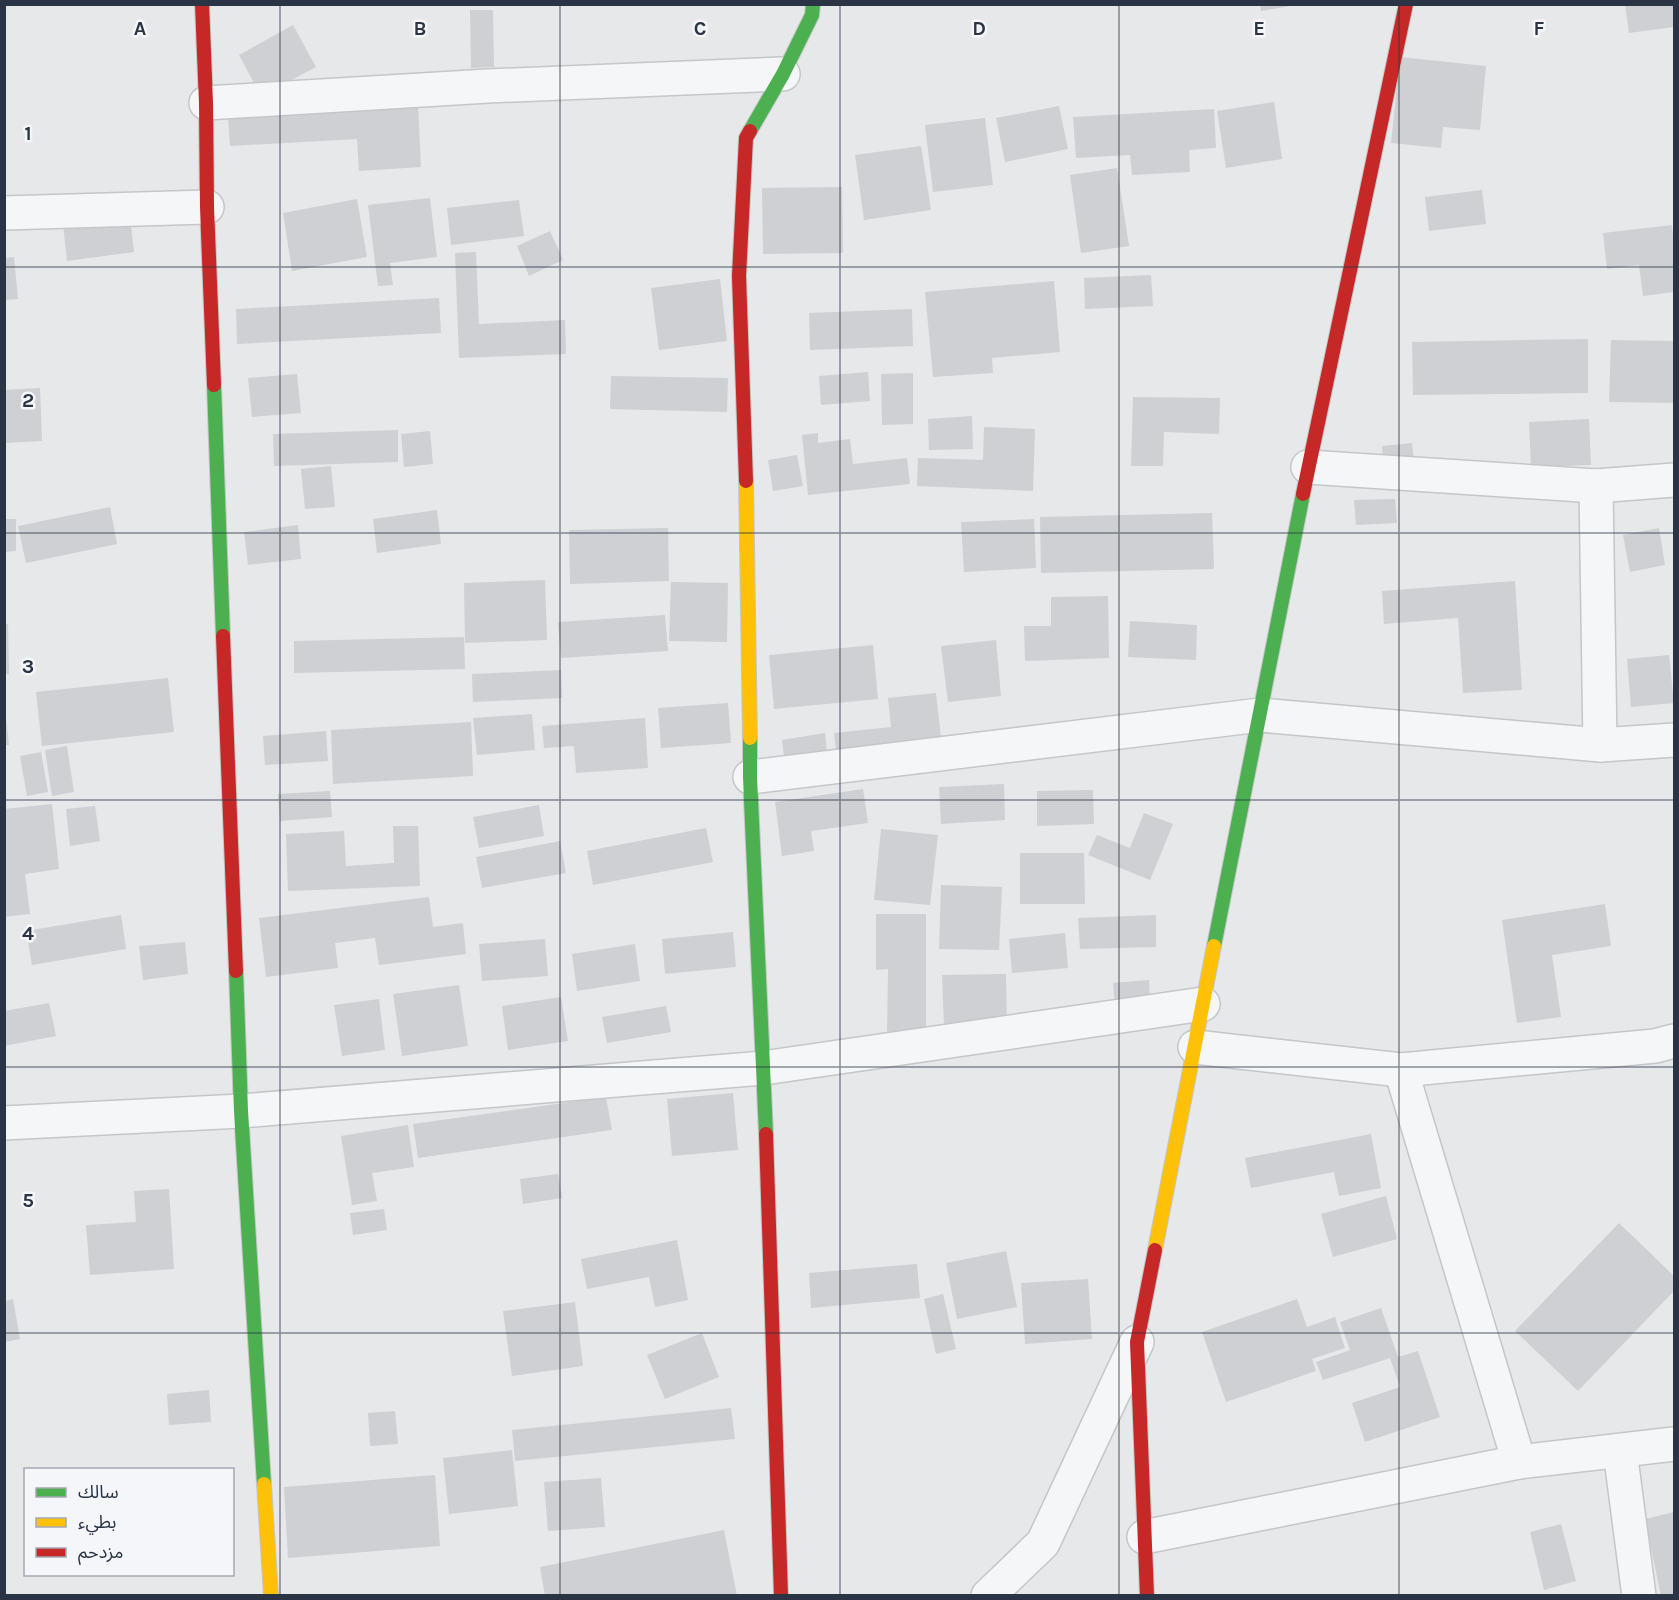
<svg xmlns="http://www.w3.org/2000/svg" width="1679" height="1600" viewBox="0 0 1679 1600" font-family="Karla,'Noto Sans Arabic',sans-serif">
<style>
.building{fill:#ced0d3}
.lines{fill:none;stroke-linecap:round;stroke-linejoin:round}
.street-casing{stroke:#c4c6c8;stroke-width:36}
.fast-casing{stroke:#c4c6c8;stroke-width:16}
.slow-casing{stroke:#c4c6c8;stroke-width:16}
.jam-casing{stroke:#c4c6c8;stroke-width:16}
.street{stroke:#f5f6f7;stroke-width:33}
.fast{stroke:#4caf50;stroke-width:14}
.slow{stroke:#ffc107;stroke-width:14}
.jam{stroke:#c62828;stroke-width:14}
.grid{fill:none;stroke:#2b3445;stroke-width:1.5;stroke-opacity:0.55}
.grid-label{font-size:20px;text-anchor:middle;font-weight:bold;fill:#2b3445;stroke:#f4f6f9;stroke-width:5;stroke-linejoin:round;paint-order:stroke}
</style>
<rect width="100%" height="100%" fill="#e6e8ea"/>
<g class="building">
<path d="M1260,4h30v2l-29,5z"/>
<path d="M1625,4h49v23l-45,6z"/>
<path d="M470,10h23l1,57 -23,1z"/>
<path d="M293,25l23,42 -55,29 -22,-41z"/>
<path d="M1400,57l86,9 -6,64 -37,-3 -2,21 -50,-5z"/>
<path d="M1274,102l8,57 -56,9 -9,-57z"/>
<path d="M418,104l3,63 -62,4 -2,-32 -127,7 -2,-30z"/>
<path d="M1059,106l9,43 -63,13 -9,-44z"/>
<path d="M1214,109l2,39 -27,2 1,22 -58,3 -2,-20 -54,3 -3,-41z"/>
<path d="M985,118l8,67 -60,7 -8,-67z"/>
<path d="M921,146l10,64 -67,10 -9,-65z"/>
<path d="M1117,168l12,78 -48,7 -11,-78z"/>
<path d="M842,187l1,66 -80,1 -1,-66z"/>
<path d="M1482,190l4,34 -57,7 -4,-34z"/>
<path d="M430,198l7,59 -47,6 3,22 -15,1 -10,-81z"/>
<path d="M357,199l10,58 -75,14 -9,-58z"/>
<path d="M519,200l5,36 -73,9 -4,-37z"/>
<path d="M130,216l4,36 -67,9 -4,-36z"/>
<path d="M1672,225l2,22v45l-31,4 -4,-31 -32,4 -4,-36z"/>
<path d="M550,231l13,29 -34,16 -12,-30z"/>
<path d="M476,252l3,72 86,-4 1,34 -107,4 -4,-105z"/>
<path d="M14,257l4,42 -13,1v-42z"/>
<path d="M1151,275l2,31 -68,3 -1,-31z"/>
<path d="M720,279l7,62 -68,9 -8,-62z"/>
<path d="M1054,281l6,71 -68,6 1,15 -60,4 -8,-85z"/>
<path d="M439,298l2,35 -204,11 -1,-35z"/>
<path d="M912,309l1,37 -103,4 -1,-37z"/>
<path d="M1588,339v54l-175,2 -1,-53z"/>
<path d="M1611,340l63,1v62l-65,-1z"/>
<path d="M868,372l2,29 -49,4 -2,-29z"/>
<path d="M913,373v51l-31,1 -1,-51z"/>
<path d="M297,374l4,39 -49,4 -4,-39z"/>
<path d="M611,376l117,2 -1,34 -117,-3z"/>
<path d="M40,388l2,53 -38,2v-53z"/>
<path d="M1133,397l87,1 -1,36 -55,-2 -1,34h-32z"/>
<path d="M972,416l1,33 -44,1 -1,-31z"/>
<path d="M1589,419l2,46 -60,2 -2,-45z"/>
<path d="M984,427l51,2 -2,62 -116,-5 1,-28 65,2z"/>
<path d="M398,430v32l-124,4 -1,-32z"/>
<path d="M430,431l3,33 -29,3 -3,-33z"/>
<path d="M818,433v10l32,-4 3,25 54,-6 3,26 -102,11 -6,-60z"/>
<path d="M1412,443l3,30 -31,2 -2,-29z"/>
<path d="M797,455l6,31 -30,5 -5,-31z"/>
<path d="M331,466l4,41 -30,2 -4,-40z"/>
<path d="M1395,499l2,24 -41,2 -2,-25z"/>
<path d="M110,507l7,37 -91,19 -8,-37z"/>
<path d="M437,510l4,34 -64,9 -4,-34z"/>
<path d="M1212,513l2,56 -173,4 -1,-56z"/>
<path d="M4,519h12v32l-12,1z"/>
<path d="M1034,519l2,49 -72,4 -3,-50z"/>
<path d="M298,525l3,34 -53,6 -4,-33z"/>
<path d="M668,528l1,53 -99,3 -1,-54z"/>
<path d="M1659,528l6,37 -35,7 -7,-37z"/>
<path d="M545,580l2,60 -82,3 -1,-60z"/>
<path d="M1515,581l7,109 -59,3 -5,-75 -74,6 -2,-33z"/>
<path d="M671,582l57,1 -1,59 -58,-1z"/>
<path d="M1108,596l1,62 -84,3 -1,-35h27v-29z"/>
<path d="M665,615l3,36 -107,7 -3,-36z"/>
<path d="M1130,621l67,4 -1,35 -68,-3z"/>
<path d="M4,624h4l1,50h-5z"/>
<path d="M464,637l1,32 -171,4v-32z"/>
<path d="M996,640l5,56 -53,6 -7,-56z"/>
<path d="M873,645l5,54 -104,10 -5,-54z"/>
<path d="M1669,655l5,48 -43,4 -4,-48z"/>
<path d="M561,670l1,28 -89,4 -1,-28z"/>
<path d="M168,678l6,54 -132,14 -6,-54z"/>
<path d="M936,693l6,54 -105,12 -3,-26 57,-6 -3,-29z"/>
<path d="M728,703l3,40 -70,5 -3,-40z"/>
<path d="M532,714l3,36 -58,5 -4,-37z"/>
<path d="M4,718h2l3,27h-5z"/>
<path d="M645,718l3,50 -72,5 -2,-27 -30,2 -2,-22z"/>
<path d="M471,722l2,54 -140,8 -2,-54z"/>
<path d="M326,731l2,30 -63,4 -2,-29z"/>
<path d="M825,733l3,27 -43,5 -3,-25z"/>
<path d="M67,746l7,46 -22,4 -7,-46z"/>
<path d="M41,752l7,40 -21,4 -7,-40z"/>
<path d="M1004,784l1,36 -64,4 -2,-37z"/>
<path d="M863,789l5,34 -57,8 3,20 -32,5 -7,-54z"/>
<path d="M1093,790l1,34 -57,2v-35z"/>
<path d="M330,791l2,26 -52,4 -2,-27z"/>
<path d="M52,804l7,65 -34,5 5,40 -26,3v-108z"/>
<path d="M539,805l5,31 -65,12 -6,-31z"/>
<path d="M95,806l5,35 -30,5 -4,-37z"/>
<path d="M1144,813l29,11 -23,56 -62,-25 9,-20 33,13z"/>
<path d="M393,826h25l2,60 -132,5 -2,-57 58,-3 2,35 48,-3z"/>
<path d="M706,828l7,34 -120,23 -6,-34z"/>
<path d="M881,829l57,6 -8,70 -56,-5z"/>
<path d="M560,841l6,32 -84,15 -6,-31z"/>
<path d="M1020,853h64l1,51h-65z"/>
<path d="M941,885l61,2 -3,63 -60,-1z"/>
<path d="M429,897l4,30 30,-4 3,31 -87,11 -4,-27 -40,5 3,25 -72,9 -7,-59z"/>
<path d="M1605,904l6,42 -59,9 9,62 -44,6 -15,-103z"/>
<path d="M876,914h50v124h-39l1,-69 -12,1z"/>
<path d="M121,915l5,34 -94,16 -6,-34z"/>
<path d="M1156,915v32l-76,2 -2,-31z"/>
<path d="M733,932l3,35 -71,7 -3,-35z"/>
<path d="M1065,933l3,35 -56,5 -3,-34z"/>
<path d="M545,939l3,37 -66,5 -3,-37z"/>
<path d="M185,942l3,32 -45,6 -4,-34z"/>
<path d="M635,944l5,37 -63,10 -5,-37z"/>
<path d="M1006,974l1,50 -63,1 -2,-50z"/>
<path d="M1149,980l2,38 -35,2 -3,-37z"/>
<path d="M459,985l9,61 -66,10 -9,-62z"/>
<path d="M561,997l7,44 -60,9 -6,-44z"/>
<path d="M379,999l6,51 -43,6 -8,-51z"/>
<path d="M49,1003l7,33 -52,10v-35z"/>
<path d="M666,1006l5,26 -64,11 -5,-26z"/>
<path d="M733,1093l5,57 -66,6 -5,-57z"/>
<path d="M606,1097l6,33 -194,28 -5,-34z"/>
<path d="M408,1125l6,42 -42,6 5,28 -25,4 -11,-69z"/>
<path d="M1371,1134l10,54 -42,8 -5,-24 -83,16 -6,-30z"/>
<path d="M558,1174l4,24 -39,6 -3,-25z"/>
<path d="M169,1189l5,80 -84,6 -4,-50 50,-3 -2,-31z"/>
<path d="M1386,1196l11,43 -64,18 -12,-43z"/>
<path d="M384,1209l3,21 -34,5 -3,-22z"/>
<path d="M1619,1223l55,53v15l-96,100 -63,-60z"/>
<path d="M677,1240l11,60 -33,7 -6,-30 -62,12 -6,-30z"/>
<path d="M1006,1251l11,56 -60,12 -11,-56z"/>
<path d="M917,1264l3,34 -109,10 -2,-35z"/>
<path d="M1088,1279l4,60 -67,5 -4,-61z"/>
<path d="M943,1294l13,55 -20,5 -12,-55z"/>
<path d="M13,1299l7,40 -15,3v-41z"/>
<path d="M1297,1299l10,28 28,-10 10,31 -33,11 4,12 -90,31 -24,-70z"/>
<path d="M575,1302l8,64 -71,10 -9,-65z"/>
<path d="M1381,1308l17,49 20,-6 22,66 -75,25 -13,-39 48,-16 -10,-29 -67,22 -7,-18 34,-12 -10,-28z"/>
<path d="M702,1333l17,44 -54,22 -18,-44z"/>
<path d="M209,1390l2,32 -42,3 -2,-31z"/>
<path d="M731,1408l4,31 -220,22 -3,-31z"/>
<path d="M395,1411l3,33 -28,2 -2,-33z"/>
<path d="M512,1450l6,56 -69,8 -6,-56z"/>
<path d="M435,1475l5,71 -152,12 -4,-71z"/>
<path d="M601,1478l4,49 -57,4 -4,-49z"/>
<path d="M1674,1512v84h-13l-16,-77z"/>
<path d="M1561,1524l15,57 -32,9 -14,-58z"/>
<path d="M724,1530l13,66h-192l-5,-29z"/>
</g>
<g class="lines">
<defs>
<g id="street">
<path d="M206,103l282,-17 295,-12"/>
<path d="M4,213l203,-6"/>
<path d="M1308,467l288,19 78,-6"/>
<path d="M1596,486l4,259"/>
<path d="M750,777l510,-62 340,30 74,-5"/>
<path d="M1195,1047l206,23 254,-24 19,-5"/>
<path d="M1401,1070l118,392"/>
<path d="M4,1123l237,-12 523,-43 439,-64"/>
<path d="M1620,1451l19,145"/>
<path d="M1144,1537l375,-75 155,-18"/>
<path d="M988,1596l55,-53 94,-201"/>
</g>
<g id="fast">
<path d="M750,131l33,-57 29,-59 1,-11"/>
<path d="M214,385l9,251"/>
<path d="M750,738v39l16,357"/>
<path d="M1214,946l89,-452"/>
<path d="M236,971l5,140 23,373"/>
</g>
<g id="slow">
<path d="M746,481l4,257"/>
<path d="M1155,1250l59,-304"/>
<path d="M264,1484l7,112"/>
</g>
<g id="jam">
<path d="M202,4l4,99 1,104 7,178"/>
<path d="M746,481l-7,-205 7,-138 4,-7"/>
<path d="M1303,494l103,-490"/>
<path d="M223,636l13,335"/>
<path d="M766,1134l15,462"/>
<path d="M1147,1596l-10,-254 18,-92"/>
</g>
</defs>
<use href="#street" class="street-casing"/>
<use href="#fast" class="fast-casing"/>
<use href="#slow" class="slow-casing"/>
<use href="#jam" class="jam-casing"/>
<use href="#street" class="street"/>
<use href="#fast" class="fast"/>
<use href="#slow" class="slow"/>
<use href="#jam" class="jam"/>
</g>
<path class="grid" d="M280,4v1592M560,4v1592M840,4v1592M1119,4v1592M1399,4v1592M4,267h1670M4,533h1670M4,800h1670M4,1067h1670M4,1333h1670"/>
<g class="grid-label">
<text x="140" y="35">A</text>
<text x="420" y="35">B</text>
<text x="700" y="35">C</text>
<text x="979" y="35">D</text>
<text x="1259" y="35">E</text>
<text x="1539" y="35">F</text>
<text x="28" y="140">1</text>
<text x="28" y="407">2</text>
<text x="28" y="673">3</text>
<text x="28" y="940">4</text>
<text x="28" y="1207">5</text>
</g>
<rect width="1679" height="1600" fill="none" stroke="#2b3445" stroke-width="12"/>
<rect x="24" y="1468" width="210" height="108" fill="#f4f6f9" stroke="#a4a8b1" stroke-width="1.5"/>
<rect x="36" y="1488" width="30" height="9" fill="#4caf50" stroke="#a4a8b1" stroke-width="1.5"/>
<text x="78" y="1498" font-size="18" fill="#2b3445">سالك</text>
<rect x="36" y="1518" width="30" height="9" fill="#ffc107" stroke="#a4a8b1" stroke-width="1.5"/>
<text x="78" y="1528" font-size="18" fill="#2b3445">بطيء</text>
<rect x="36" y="1548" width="30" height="9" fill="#c62828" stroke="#a4a8b1" stroke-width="1.5"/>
<text x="78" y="1558" font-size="18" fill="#2b3445">مزدحم</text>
</svg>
